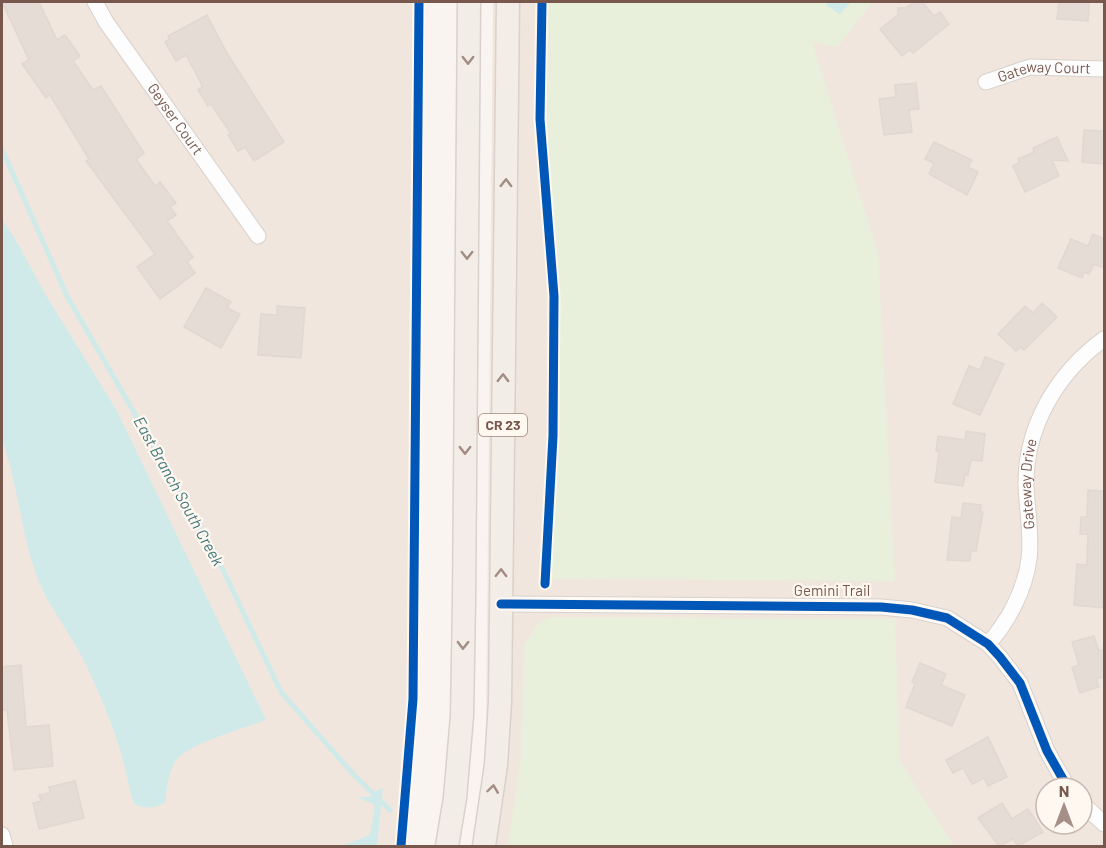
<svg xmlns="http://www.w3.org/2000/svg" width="1106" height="848" viewBox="0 0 1106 848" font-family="Barlow,sans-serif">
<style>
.residential{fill:#f1e6dd;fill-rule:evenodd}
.green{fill:#e8efda}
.water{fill:#d0eae9}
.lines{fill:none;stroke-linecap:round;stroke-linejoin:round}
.stream{stroke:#d0eae9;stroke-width:5}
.building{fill:#e5dcd6;stroke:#e2d7d1;stroke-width:1.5}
.street-casing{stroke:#d8d1cc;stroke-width:17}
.primary-casing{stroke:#dad0cc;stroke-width:25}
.street{stroke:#fefdfd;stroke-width:15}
.primary{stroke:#f3ede7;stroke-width:22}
.cycleway-casing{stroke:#fff8f1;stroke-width:13}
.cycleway{stroke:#0057b8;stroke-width:9}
.oneway{stroke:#a38c83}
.labels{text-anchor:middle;stroke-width:4.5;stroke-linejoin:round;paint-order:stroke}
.shield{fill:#fff8f1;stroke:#a0887e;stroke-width:1.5}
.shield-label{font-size:14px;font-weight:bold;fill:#78584d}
.street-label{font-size:15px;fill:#78584d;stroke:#fff8f1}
.water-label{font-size:16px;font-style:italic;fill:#40787c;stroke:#fff8f1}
</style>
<rect width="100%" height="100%" fill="#f9f4ef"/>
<g class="residential">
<path d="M2,2h417l-10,707 -12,137h-395z"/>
<path d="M493,2h611v844h-619zM1046,788h36v36h-36z"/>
</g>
<g class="green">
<path d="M546,2h280l1,4 13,8 11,-12h22l-36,45 -25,-5 66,211 17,328 -345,-2 4,-65 3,-232 -6,-68 -5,-86z"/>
<path d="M550,617l345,2 5,142 54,85h-447l4,-20 10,-69 3,-112 14,-21z"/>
</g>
<g class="water">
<path d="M826,2h25l-11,12 -13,-8z"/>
<path d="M2,219l12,18 33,60 70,114 149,309c-21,8 -75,23 -89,39 -9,12 -10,30 -12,44 -11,6 -20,6 -31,1 -5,-14 -7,-29 -11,-44 -9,-33 -24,-68 -39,-99 -15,-31 -40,-59 -50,-93 -14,-42 -17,-87 -32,-129z"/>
<path d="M383,788l-6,58h-35l28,-11 5,-30 -18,-8h12l8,-7z"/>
</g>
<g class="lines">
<path class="stream" d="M2,149l65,147 148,257 66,139 73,83 36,35"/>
</g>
<g class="building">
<path d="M2,2h37l18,38 8,-5 15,21 -7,5 20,29 8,-4 43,67 -8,6 19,27 5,-4 16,21 -6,4 6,8 -9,6 26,36 -6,5 8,11 -35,26 -23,-32 18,-13 -69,-93 3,-2 -39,-64 -4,3 -24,-34 7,-4z"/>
<path d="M914,2h8l12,14 6,-4 9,12 -36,29 -3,-3 -8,6 -22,-27 18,-14v-7h8z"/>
<path d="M1059,2h30l-1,19 -31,-2z"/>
<path d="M207,15l21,40 56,87 -30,19 -9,-14 -7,4 -10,-16 3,-1 -20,-30 -3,2 -10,-16 4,-3 -1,-4 -15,-28 -10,6 -11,-19 5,-3 -2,-3z"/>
<path d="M916,83l3,26 -10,1 3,22 -28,3 -5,-36 17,-2 -1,-12z"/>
<path d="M1084,130l20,1v33l-22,-2z"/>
<path d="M1057,137l11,24 -16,-1 7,16 -34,16 -12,-26 7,-4 -2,-3 16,-7 -1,-4z"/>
<path d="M934,142l38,18 -4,7 10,5 -11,23 -38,-21 5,-11 -9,-4z"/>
<path d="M1093,234l11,5v29l-10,-4 -5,10 -5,-2 -2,6 -24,-10 13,-29 17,7z"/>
<path d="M206,288l25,14 -4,6 13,6 -19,34 -37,-21z"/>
<path d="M1042,303l15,14 -33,33 -3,-3 -5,4 -18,-17 27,-28 8,7z"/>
<path d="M277,306l28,2 -4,50 -43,-3 3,-41 16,1z"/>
<path d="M985,357l19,7 -24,51 -27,-11 16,-38 11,4z"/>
<path d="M966,431l19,3 -3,27 -11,-1 -3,15h-3l-2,11 -28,-4 4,-30 -3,-1 2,-15 27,4z"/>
<path d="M1088,490l16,1v117l-30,-3 3,-41 10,1 1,-31h-8l1,-17h6z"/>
<path d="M963,503l18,2 -1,7h3l-7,39h-5l-1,10 -23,-1 5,-43 9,1z"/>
<path d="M1094,636l5,15 5,-2v28l-8,2 3,8 -19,6 -8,-26 7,-2 -7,-23z"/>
<path d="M920,663l26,11 -5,11 24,10 -13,31 -46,-19 9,-23 -3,-2z"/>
<path d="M21,665l5,62 23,-2 4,41 -39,4 -7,-60h-5v-43z"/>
<path d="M988,737l19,40 -19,9 -4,-8 -12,6 -9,-16 -10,5 -7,-13z"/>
<path d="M75,781l9,37 -45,11 -6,-26 8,-2 -2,-6 11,-2 -1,-6z"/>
<path d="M1002,803l10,16 16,-10 15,23 -25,14 -5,-7 -14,7 -21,-28z"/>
</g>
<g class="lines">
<defs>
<g id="street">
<path id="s1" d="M95,2l11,20 152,214"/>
<path id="s2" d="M986,82l44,-15 74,2"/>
<path d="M501,604l380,3 31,3 35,8 41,26 12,13 20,26 27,68 21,37"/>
<path id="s3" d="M988,644c20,-22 37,-54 41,-85 3,-24 -2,-49 -3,-73 -1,-59 31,-113 78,-147"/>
<path d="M1082,803l22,21"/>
<path d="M2,835l3,11"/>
</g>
<g id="primary">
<path d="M447,846l8,-48 7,-82 2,-114 5,-600"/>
<path d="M484,846l12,-81 4,-63 8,-700"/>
</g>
</defs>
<use href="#street" class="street-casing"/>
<use href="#primary" class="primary-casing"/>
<use href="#street" class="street"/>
<use href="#primary" class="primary"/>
<defs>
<g id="cycleway">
<path d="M542,2l-2,117 14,177 -1,140 -8,148"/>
<path d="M501,604l380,3 31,3 35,8 41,26 12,13 20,26 27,68 21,37"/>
<path d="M401,846l12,-147 6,-697"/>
</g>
</defs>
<use href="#cycleway" class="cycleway-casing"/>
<use href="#cycleway" class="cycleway"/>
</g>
<defs><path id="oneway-chevron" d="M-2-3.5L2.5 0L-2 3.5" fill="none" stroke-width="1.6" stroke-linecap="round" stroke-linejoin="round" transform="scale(1.5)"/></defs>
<g class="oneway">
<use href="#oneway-chevron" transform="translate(468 60) rotate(90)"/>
<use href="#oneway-chevron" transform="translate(506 183) rotate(-89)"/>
<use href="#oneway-chevron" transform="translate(467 255) rotate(90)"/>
<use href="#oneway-chevron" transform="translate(503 378) rotate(-89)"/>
<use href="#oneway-chevron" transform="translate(465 450) rotate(90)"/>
<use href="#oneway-chevron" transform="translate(501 573) rotate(-89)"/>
<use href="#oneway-chevron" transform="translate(463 645) rotate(91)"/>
<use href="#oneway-chevron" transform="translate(493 789) rotate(-82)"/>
</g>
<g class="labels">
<rect class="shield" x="479" y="414" width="48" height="22" rx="4.5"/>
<g class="shield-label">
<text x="503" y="430">CR 23</text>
</g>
<g class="street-label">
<text dy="5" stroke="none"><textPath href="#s2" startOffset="60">Gateway Court</textPath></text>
<text dy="5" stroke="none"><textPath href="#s1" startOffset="142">Geyser Court</textPath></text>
<text dy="5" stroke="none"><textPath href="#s3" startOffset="171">Gateway Drive</textPath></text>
<text x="832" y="596">Gemini Trail</text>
</g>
<g class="water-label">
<text transform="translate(179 491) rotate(61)" y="6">East Branch South Creek</text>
</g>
</g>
<rect width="1106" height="848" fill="none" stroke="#78584d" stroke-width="6"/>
<g transform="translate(1064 806)"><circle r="28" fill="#fff8f1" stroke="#c9b8af" stroke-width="1.5"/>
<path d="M0-4.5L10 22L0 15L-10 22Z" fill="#a58f86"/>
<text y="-9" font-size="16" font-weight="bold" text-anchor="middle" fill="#78584d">N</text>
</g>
</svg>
